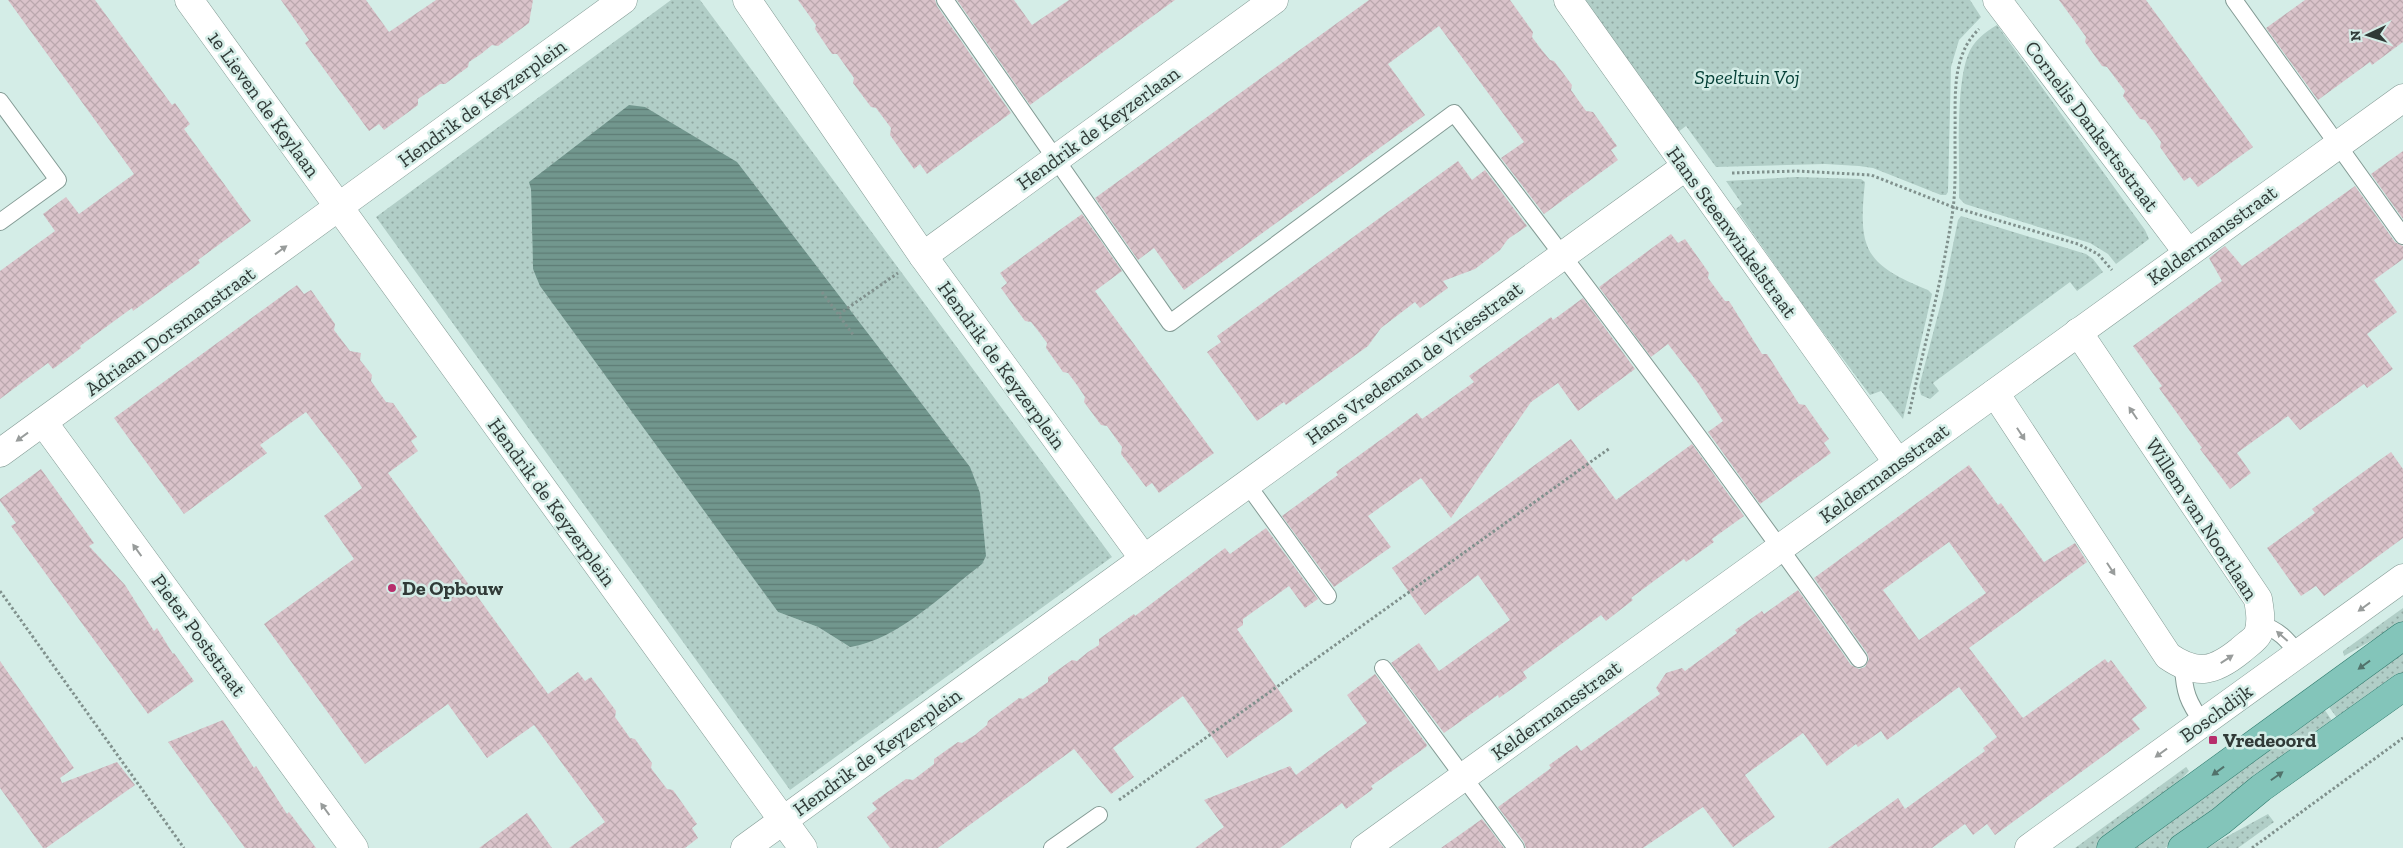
<svg xmlns="http://www.w3.org/2000/svg" width="2403" height="848" viewBox="0 0 2403 848" font-family="'Zilla Slab',serif">
<style>
.grass{fill:url(#grass-dots);fill-rule:evenodd}
.water{fill:url(#water-rules)}
.building{fill:url(#building-cross-hatch);fill-rule:evenodd}
.lines{fill:none;stroke-linecap:round;stroke-linejoin:round}
.service-casing{stroke:#849b95;stroke-width:18}
.minor-casing{stroke:#849b95;stroke-width:29}
.secondary-casing{stroke:#849b95;stroke-width:29}
.primary-casing{stroke:#317b6e;stroke-width:29}
.path{stroke:#80918d;stroke-width:3;stroke-dasharray:2.5 2.5;stroke-linecap:butt}
.service{stroke:#fff;stroke-width:16}
.minor{stroke:#fff;stroke-width:28}
.secondary{stroke:#fff;stroke-width:28}
.primary{stroke:#83c5ba;stroke-width:28}
.oneway{fill:#989c9b}
.oneway2{fill:#51726b}
.poi-dot{fill:#b72e6c;stroke:#d4ede7;stroke-width:2}
.labels{text-anchor:middle;stroke-width:5;stroke-linejoin:round;paint-order:stroke}
.park-label{font-size:20px;font-style:italic;fill:#064037;stroke:#d4ede7}
.street-label{font-size:20px;fill:#303a37;stroke:#d4ede7}
.poi-label{font-size:20px;font-weight:bold;fill:#303a37;stroke:#d4ede7;text-anchor:start}
</style>
<defs>
<pattern id="grass-dots" width="8" height="8" patternUnits="userSpaceOnUse" patternTransform="scale(1.25)"><rect width="8" height="8" fill="#b1cec7"/><path d="M2 2h.1M6 6h.1" fill="none" stroke="#90a8a2" stroke-width="1.8" stroke-linecap="round"/></pattern>
<pattern id="water-rules" width="6" height="5" patternUnits="userSpaceOnUse" patternTransform="scale(1.25)"><rect width="6" height="5" fill="#72978e"/><path d="M0 2.5h6" fill="none" stroke="#5e7c75"/></pattern>
<pattern id="building-cross-hatch" width="8" height="8" patternUnits="userSpaceOnUse" patternTransform="scale(1.25)"><rect width="8" height="8" fill="#dac3ca"/><path d="M0 0l8 8M0 8l8-8" fill="none" stroke="#bba8ae"/></pattern>
</defs>
<rect width="100%" height="100%" fill="#d4ede7"/>
<g class="grass">
<path d="M671,0h29l412,557 -322,233 -414,-573zM531,189l319,458 -32,-20 -40,-15 -245,-343z"/>
<path d="M1582,0h388l11,17 -22,23 -8,27 -3,125 -2,3h-5l-68,-27 -14,-2 -34,-2 -109,3 -30,-41 -8,6z"/>
<path d="M1997,25l148,205 4,9 -33,25 -8,-10 -18,-11 -125,-39 -6,-6c1,-37 -4,-109 9,-143 5,-14 17,-23 29,-30z"/>
<path d="M1796,177l65,2 4,3c-7,67 -1,82 63,108l4,4 -29,125 -22,-28 -11,4 -65,-87 -69,-99 6,-5 -16,-23z"/>
<path d="M1961,216l125,38 7,5 10,13 -26,19 -7,-9 -137,101 6,8 -9,8 -9,-4 -2,-8 24,-92 15,-75z"/>
<path d="M2403,608v15l-59,33 -1,-5z"/>
<path d="M2403,646v31l-63,45 -14,-19z"/>
<path d="M2322,706l13,19 -170,123h-40z"/>
<path d="M2186,767l3,4 -35,36 -58,41h-21z"/>
<path d="M2268,814l6,8 -36,26h-32z"/>
</g>
<path class="water" d="M629,105l16,2 92,55 233,305 10,26 6,63 -4,8c-38,29 -84,76 -132,83l-32,-20 -40,-15 -238,-326 -7,-17 -2,-80 -2,-7z"/>
<g class="building">
<path d="M8,0h87l77,105 3,-2 15,21 -6,5 67,92 -53,39 2,3 -67,48 -1,-3 -52,38 1,2 -28,21 -5,-6 -48,36v-128l55,-40 -12,-17 23,-17 13,17 55,-40z"/>
<path d="M281,0h85l23,32 47,-32h97l-4,23 -31,23 -6,-1 -11,9 -12,8 -1,5 -23,17h-5l-22,15v6l-34,25 -5,-6 -10,7 -64,-88 4,-3z"/>
<path d="M798,0h137l2,6 74,107 -84,61 -7,-10 -6,5 -24,-34 1,-7 -15,-20 -5,-1 -18,-24 1,-5 -17,-24h-5l-17,-25 1,-4z"/>
<path d="M957,0h57l18,25 37,-25h106l-145,105z"/>
<path d="M1369,0h141l23,32 -1,5 9,12 9,11 4,1 18,24 -1,5 15,21 7,1 24,34 -6,4 7,10 -74,54 -43,-56 23,-16 -85,-116 -51,38 37,51 -241,175 -30,-42 -16,12 -43,-62z"/>
<path d="M2059,0h87l107,147 -55,40 -8,-10 -6,4 -24,-34 1,-5 -16,-22 -5,-1 -17,-23 2,-5 -18,-24 -5,-1 -17,-24 1,-5z"/>
<path d="M2305,0h98v42l-31,23 -2,-3 -52,38 -52,-72z"/>
<path d="M2403,151v68l-32,-45z"/>
<path d="M1458,161l14,19 13,-10 42,56 -19,13 -8,11 -25,19 -32,12 5,7 -28,20 -5,-6 -34,26 -13,18 -82,59 -2,-3 -27,19 -50,-69 14,-10 -4,-6z"/>
<path d="M2355,186l40,56 8,4v13l-29,21 23,32 -30,22 26,35 -26,19 -3,-4 -64,46 -12,-14 -51,37 14,20 -21,16 -30,-40 2,-1 -43,-60 3,-2 -29,-40 89,-65 -13,-23 16,-12 17,20z"/>
<path d="M1082,214l40,57 -27,20 119,162 -55,40 -7,-10 -6,4 -25,-33 1,-7 -15,-21 -6,-1 -17,-23 1,-5 -8,-12 -9,-12 -5,-1 -17,-24 1,-5 -8,-11 -8,-10 -6,-1 -24,-33 6,-5 -7,-10z"/>
<path d="M1671,234l7,9 7,-4 24,34 -1,5 17,23h4l33,53h5l32,50 6,1 24,34 -5,4 7,10 -71,51 -52,-72 15,-11 -25,-38 -30,-39 -17,13 -52,-70z"/>
<path d="M297,285l7,9 7,-4 24,34 -1,6 16,21 11,2 -1,7 12,15 -1,6 15,21 7,1 24,34 -6,4 7,10 -30,22 160,221 30,-22 7,9 6,-4 25,34 -1,6 15,21 5,1 17,24 -1,5 9,12 7,9 6,1 24,34 -5,4 6,10 -13,10h-116l36,-26 -71,-97 -47,33 -39,-54 -83,60 -101,-140 90,-65 -30,-43 38,-28 -7,-12 -49,-64 -46,33 7,8 -83,61 -70,-96z"/>
<path d="M1583,298l52,71 -57,42 -20,-28 -27,19 -80,116 -30,-40 -53,38 23,31 -57,40 -52,-71 56,-41 -2,-3 54,-39 27,-20 5,6 52,-37 -5,-6 82,-59 2,3z"/>
<path d="M1571,439l45,61 76,-56 52,72 -32,23 2,3 -28,20 -2,-3 -26,19 -27,20 2,2 -27,21 -5,-6 -78,57 4,6 -28,20 -1,-3 -54,38 -53,-70 28,-20 20,28 71,-51 -32,-45 -53,40 -33,-47z"/>
<path d="M2391,452l12,17v69l-79,58 -8,-10 -15,10 -34,-48 48,-35 -3,-4z"/>
<path d="M1969,465l29,40 3,-2 43,59 31,-19 12,19 -118,86 54,70 82,-59 3,4 3,-3 36,48 -15,11 8,10 -145,106 -8,-11 -14,11 -8,-11 -33,24h-104l70,-50 7,11 80,-58 -2,-3 14,-11 -38,-50 -72,53 -6,-9 -23,16 -2,-3 -29,22 -24,-33 -58,42 30,42 -42,30 -30,-40 -60,41h-117l-2,-6 -26,-35 53,-39 -2,-3 28,-20 4,6 79,-57 -4,-6 10,-15 16,-5 3,3 52,-38 -2,-3 27,-19 2,3 34,-24 53,75 8,4 6,-2 4,-8 -2,-6 -53,-75zM1949,542l37,51 -67,47 -36,-50z"/>
<path d="M41,469l53,74 -5,3 36,39 29,46 3,-3 16,26 1,-1 20,28 -46,33 -137,-188 5,-3 -16,-22v-2z"/>
<path d="M1266,528l52,71 -13,9 -16,-22 -46,33v6l-6,4 56,82 -66,47 -44,-62 -70,52 21,29 -23,17 -37,-45 -136,99h-48l-23,-31 10,-8 -5,-6 34,-24 7,1 21,-16v-5l24,-17 4,1 13,-8 12,-10 1,-4 31,-23 4,1 25,-17v-5l24,-17 5,1 11,-9 11,-7v-6l35,-25 1,2 90,-68 5,6z"/>
<path d="M0,661l74,107 -14,10 2,5 55,-21 18,23 -89,63h-3l-43,-60z"/>
<path d="M1375,674l52,71 -1,2 -55,39 2,3 -27,20 -4,-6 -62,45h-85l29,-21 -20,-27 86,-34 6,9 71,-52 -20,-28z"/>
<path d="M223,720l31,48 2,-2 31,48 2,-2 27,36h-71l-77,-106z"/>
<path d="M527,813l25,35h-73z"/>
<path d="M1482,819l22,29h-63z"/>
</g>
<g class="lines">
<defs>
<g id="service">
<path d="M945,0l225,323 284,-210c138,180 275,361 405,546"/>
<path d="M2234,0l169,236"/>
<path d="M0,101l58,79 -58,42"/>
<path d="M1247,484l81,112"/>
<path d="M2260,624c19,6 27,15 38,30"/>
<path d="M2183,666c1,26 5,36 20,57"/>
<path d="M1383,668l133,180"/>
<path d="M1052,848l47,-33"/>
</g>
<g id="minor">
<path d="M747,0l176,256 221,303"/>
<path d="M1568,0l330,463"/>
<path d="M1997,0l191,253"/>
<path d="M923,256l351,-256"/>
<path d="M1995,393l173,263c29,20 46,16 73,-6 5,-5 14,-10 17,-16 4,-12 2,-23 0,-35l-180,-267"/>
<path d="M43,422l311,426"/>
<path d="M0,453l623,-453"/>
<path d="M745,848l940,-681"/>
<path d="M1365,848l1038,-750"/>
<path d="M2029,848l374,-270"/>
</g>
<path id="secondary" d="M189,0l614,848"/>
<g id="primary">
<path d="M2111,848l292,-212"/>
<path d="M2182,848l39,-27 40,-33 142,-101"/>
</g>
</defs>
<use href="#service" class="service-casing"/>
<use href="#minor" class="minor-casing"/>
<use href="#secondary" class="secondary-casing"/>
<use href="#primary" class="primary-casing"/>
<g class="path">
<path d="M1732,173l65,-2 74,4 82,32 125,37 20,10 14,16"/>
<path d="M822,292l32,44"/>
<path d="M839,314l59,-41"/>
<path d="M1909,414c15,-68 34,-136 44,-205 3,-24 2,-49 2,-73 1,-37 -5,-79 24,-107"/>
<path d="M0,591l184,257"/>
<path d="M1119,800l491,-352"/>
<path d="M2252,848l151,-110"/>
</g>
<use href="#service" class="service"/>
<use href="#minor" class="minor"/>
<use href="#secondary" class="secondary"/>
<use href="#primary" class="primary"/>
</g>
<defs><path id="oneway-solid" d="M-6-.8H1V-3.2L6.5 0L1 3.2V.8H-6Z" transform="scale(1.25)"/></defs>
<g class="oneway">
<use href="#oneway-solid" transform="translate(281 250) rotate(-36)"/>
<use href="#oneway-solid" transform="translate(2133 413) rotate(-124)"/>
<use href="#oneway-solid" transform="translate(2021 434) rotate(57)"/>
<use href="#oneway-solid" transform="translate(22 437) rotate(144)"/>
<use href="#oneway-solid" transform="translate(137 550) rotate(-126)"/>
<use href="#oneway-solid" transform="translate(2111 569) rotate(57)"/>
<use href="#oneway-solid" transform="translate(2364 607) rotate(144)"/>
<use href="#oneway-solid" transform="translate(2282 636) rotate(-139)"/>
<use href="#oneway-solid" transform="translate(2227 659) rotate(-33)"/>
<use href="#oneway-solid" transform="translate(2161 753) rotate(144)"/>
<use href="#oneway-solid" transform="translate(325 809) rotate(-126)"/>
</g>
<g class="oneway2">
<use href="#oneway-solid" transform="translate(2364 665) rotate(144)"/>
<use href="#oneway-solid" transform="translate(2218 771) rotate(144)"/>
<use href="#oneway-solid" transform="translate(2277 776) rotate(-35)"/>
</g>
<g class="poi-dot">
<circle cx="392" cy="588" r="5"/>
<rect x="2208" y="735" width="10" height="10" rx="2.5"/>
</g>
<g class="labels">
<g class="park-label">
<text x="1747" y="84">Speeltuin Voj</text>
</g>
<g class="street-label">
<text transform="translate(482 103) rotate(-36)" y="7">Hendrik de Keyzerplein</text>
<text transform="translate(264 104) rotate(54)" y="7">1e Lieven de Keylaan</text>
<text transform="translate(2092 126) rotate(53)" y="7">Cornelis Dankertsstraat</text>
<text transform="translate(1098 128) rotate(-36)" y="7">Hendrik de Keyzerlaan</text>
<text transform="translate(1732 232) rotate(54)" y="7">Hans Steenwinkelstraat</text>
<text transform="translate(2212 235) rotate(-36)" y="7">Keldermansstraat</text>
<text transform="translate(170 331) rotate(-36)" y="7">Adriaan Dorsmanstraat</text>
<text transform="translate(1414 363) rotate(-36)" y="7">Hans Vredeman de Vriesstraat</text>
<text transform="translate(1002 365) rotate(54)" y="7">Hendrik de Keyzerplein</text>
<text transform="translate(1884 473) rotate(-36)" y="7">Keldermansstraat</text>
<text transform="translate(552 502) rotate(54)" y="7">Hendrik de Keyzerplein</text>
<text transform="translate(2202 519) rotate(57)" y="7">Willem van Noortlaan</text>
<text transform="translate(199 635) rotate(54)" y="7">Pieter Poststraat</text>
<text transform="translate(1556 710) rotate(-36)" y="7">Keldermansstraat</text>
<text transform="translate(2216 713) rotate(-36)" y="7">Boschdijk</text>
<text transform="translate(877 752) rotate(-36)" y="7">Hendrik de Keyzerplein</text>
</g>
<g class="poi-label">
<text x="402" y="595">De Opbouw</text>
<text x="2223" y="747">Vredeoord</text>
</g>
</g>
<g transform="translate(2368 35) rotate(266)" stroke="#d4ede7" stroke-width="4" paint-order="stroke">
<path d="M0-4L9 19L0 12L-9 19Z" fill="#303a37"/>
<text y="-8" font-size="14" font-weight="bold" text-anchor="middle" fill="#303a37">N</text>
</g>
</svg>
